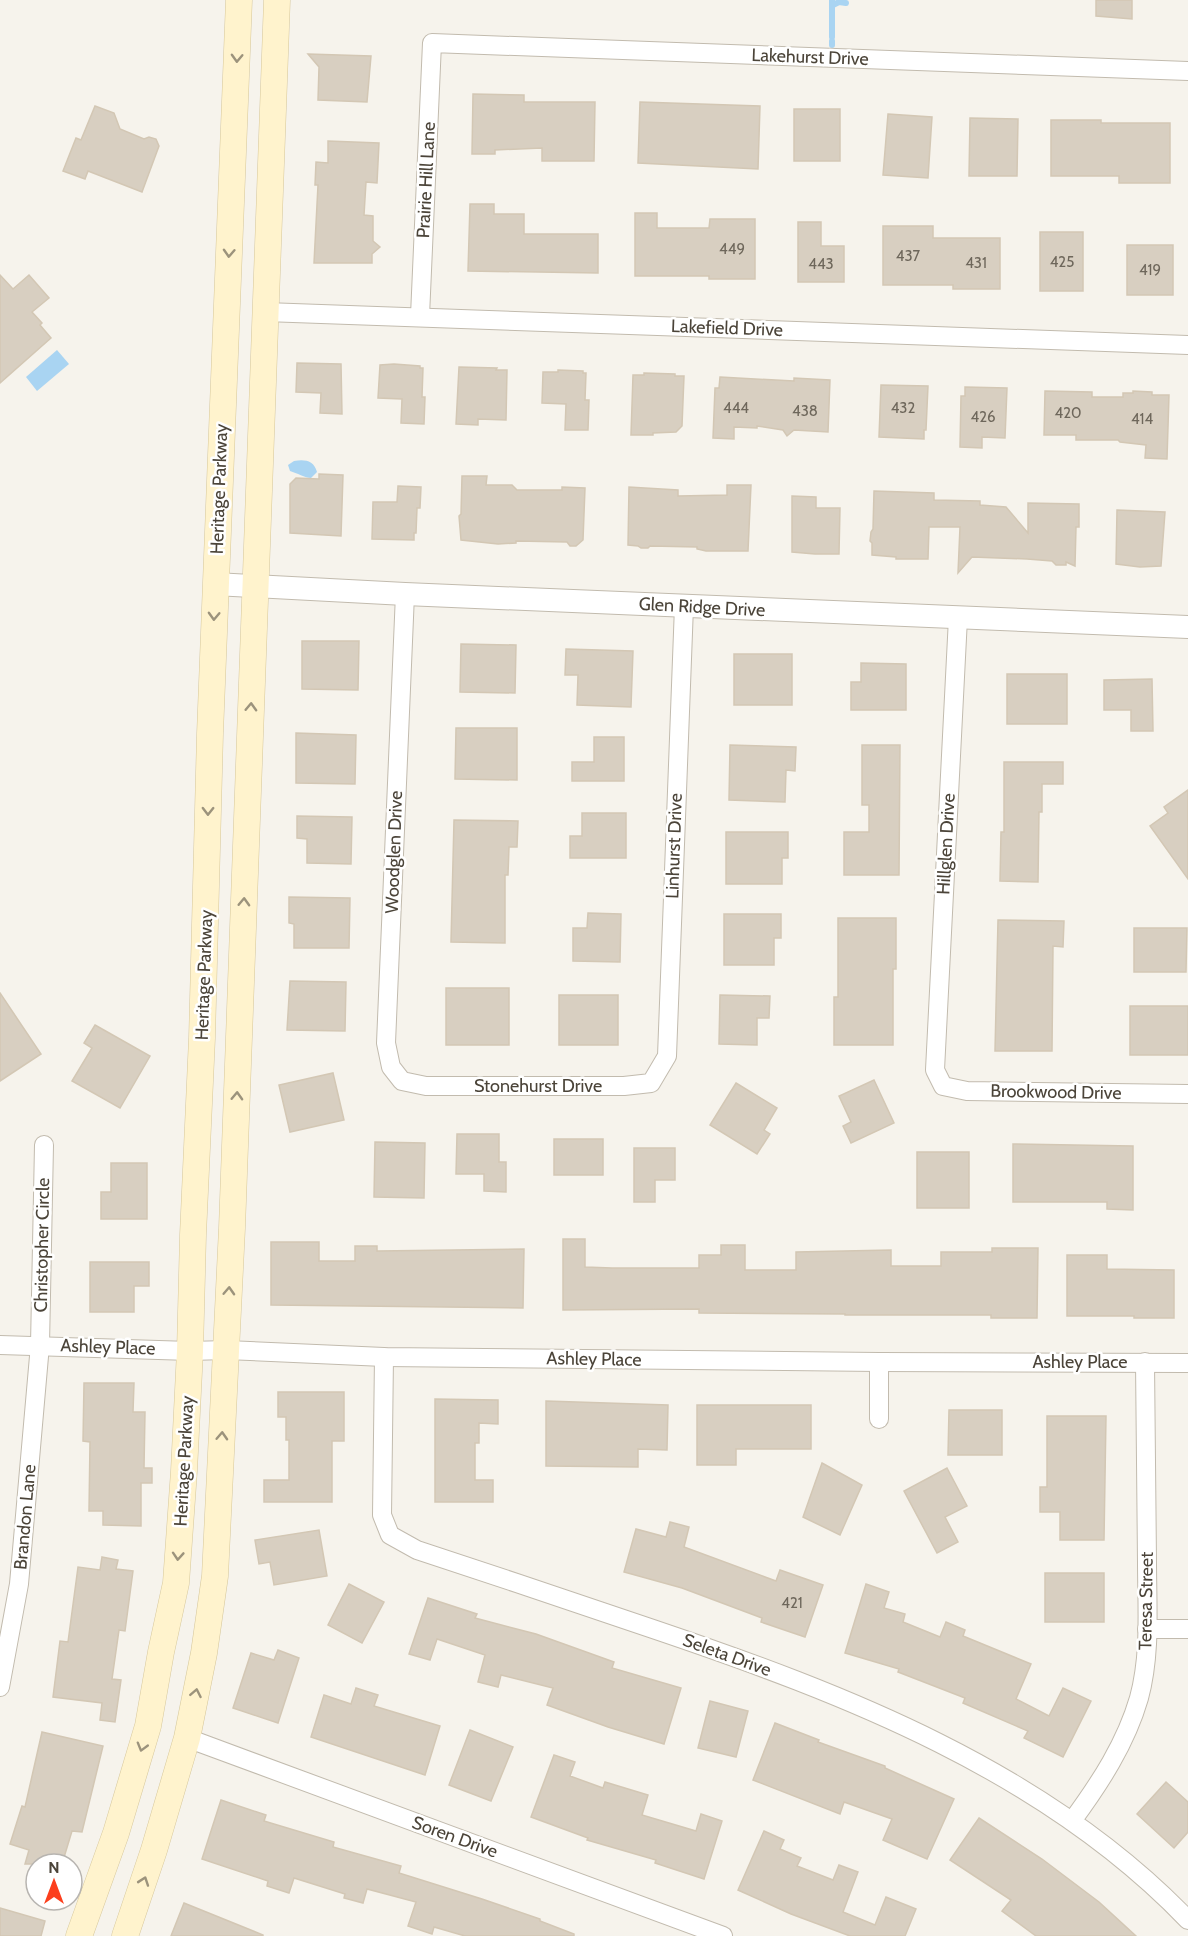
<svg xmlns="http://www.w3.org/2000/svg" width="1188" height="1936" viewBox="0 0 1188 1936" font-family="Cabin,sans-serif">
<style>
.water{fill:#a9d4f2}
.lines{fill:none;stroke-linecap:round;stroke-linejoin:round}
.stream{stroke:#a9d4f2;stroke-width:6}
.building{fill:#d8cfc1;stroke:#d3c7b4;stroke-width:1.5}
.minor-casing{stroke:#c2bbae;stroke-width:20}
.tertiary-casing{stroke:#c2bbae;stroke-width:24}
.secondary-casing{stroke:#d6c79b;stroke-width:27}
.minor{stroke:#fff;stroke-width:18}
.tertiary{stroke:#fff;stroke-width:22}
.secondary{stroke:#fff3cd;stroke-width:26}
.oneway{stroke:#9c937c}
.labels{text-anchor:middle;stroke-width:5;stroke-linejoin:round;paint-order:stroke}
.number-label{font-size:15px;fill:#6e675b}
.street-label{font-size:18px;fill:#4b4439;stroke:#fff}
</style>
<rect width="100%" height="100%" fill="#f6f3ec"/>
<g class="water">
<path d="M57,350l12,14 -32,27 -11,-14z"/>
<path d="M294,461c10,-2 20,-1 23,11l-6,6c-6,0 -14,-5 -21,-7l-2,-6z"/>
</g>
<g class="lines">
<g class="stream">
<path d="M833,5l6,-3 7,1"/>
<path d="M832,37v-37"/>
<path d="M832,41v4"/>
</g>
</g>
<g class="building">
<path d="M1096,0h36v19l-36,-3z"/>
<path d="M308,54l63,2 -4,46 -49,-2 1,-33z"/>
<path d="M473,94l51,1v7h71l-1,59h-52v-13l-47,2v4h-23z"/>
<path d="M640,102l120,4 -2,63 -120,-6z"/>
<path d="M95,106l19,7 6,16 24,10 5,-2 7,2 3,7 -17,46 -54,-21 -3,8 -22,-8 13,-33 5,2z"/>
<rect x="794" y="109" width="46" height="52"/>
<path d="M888,114l44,3 -4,61 -45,-3z"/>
<path d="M970,118l48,1 -1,57h-48z"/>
<path d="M1051,120h50v3h69v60h-51v-7h-68z"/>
<path d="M328,141l51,2 -2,40 -11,-1 -2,33 9,1v25l7,6 -8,7v9h-58l4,-78h-3l1,-23 12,1z"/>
<path d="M470,204h24v10h30v20h74v39l-130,-2z"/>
<path d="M635,213h22v15h52l1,-9h45v60h-46v-3h-74z"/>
<path d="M798,222h23v24h23v36h-46z"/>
<path d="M883,226h50v12h67v51h-47v-4h-70z"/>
<rect x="1040" y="232" width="43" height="59"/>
<rect x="1127" y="245" width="46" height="50"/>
<path d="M0,275l13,14 16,-14 20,23 -17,14 10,11 -2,2 11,13 -51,45z"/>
<path d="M297,363l44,1 1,50 -22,-1 1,-20 -25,-1z"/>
<path d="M394,364l26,2v2h3l-1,29h3l-1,27 -23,-1 1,-24 -24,-1 2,-33z"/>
<path d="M459,367l38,1 -1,2h11l-1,50 -28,-1v6l-22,-1z"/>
<path d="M558,370l25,1v2h3l-1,27h4l-1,30h-23l1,-26 -24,-1 1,-31h15z"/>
<path d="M644,373l31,1v2h9l-2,50 -6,6 -23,1v2h-22l2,-60h11z"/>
<path d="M720,377l74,4v-3l36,2 -2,52 -34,-2 -7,6 -4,-6 -26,-4v2l-23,-1v12l-21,-1 2,-50h4z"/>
<path d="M881,385l47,1 -2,44h-2v9l-45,-2z"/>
<path d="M965,387l42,1 -2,50 -23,-1v11l-22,-1 1,-51h4z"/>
<path d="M1045,391l47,1v5h31v-4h10v-2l19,1v3h17l-2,64 -22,-1 1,-13 -26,-3 -2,-2h-42v-5h-32z"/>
<path d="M319,474l24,1 -2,61 -51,-3v-49l6,-6 23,1z"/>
<path d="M462,476h25l-1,9h26l5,5h45v-3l23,1 -2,52 -7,6h-6l-3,-4 -51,-1v2l-18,1 -37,-4 -2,-24 2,-2z"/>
<path d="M727,485h24l-3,66h-42l-9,-2v-2l-47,-1 -2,2h-7l-3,-2 -10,-1 1,-58 49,3v6l49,-1z"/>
<path d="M398,486l23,1 -1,21h-3l-1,25h-2v7l-42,-1 1,-37h24z"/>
<path d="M874,491l60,2v7l46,1v4l26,2 22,26v-30l51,1v23h-3l-1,39 -9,-4v3h-10l-4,-4 -25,-2 -55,-2 -14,16 2,-46h-31l-1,32h-32v-2l-24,-2v-12l-2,-2 1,-9 2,-3z"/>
<path d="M792,496l24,1v11h24l-1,46h-24l-23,-2z"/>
<path d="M1117,510l48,2 -4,54 -21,1 -24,-3z"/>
<path d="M302,641h57l-1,49 -56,-1z"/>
<path d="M461,644l55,1 -1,48 -55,-1z"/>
<path d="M566,649l67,2 -2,56 -54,-2 1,-30h-13z"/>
<rect x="734" y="654" width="58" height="51"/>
<path d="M861,663l45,1v46h-55v-28h10z"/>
<rect x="1007" y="674" width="60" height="50"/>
<path d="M1152,679l1,52h-22v-21h-27v-30z"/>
<path d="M456,728h61v52l-62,-1z"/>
<path d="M296,733l60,2 -1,49 -59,-1z"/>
<path d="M594,737h30v44h-52v-19h22z"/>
<path d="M730,745l66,2 -1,24 -9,-1 -1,32 -56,-2z"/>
<path d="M862,745h38l-1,130h-55v-43h25v-27h-7z"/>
<path d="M1004,762h59v22h-21v28h-3l-1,70 -38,-1 1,-49h3z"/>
<path d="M1188,790v89l-38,-53 18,-13 -4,-6z"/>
<path d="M582,813h44v45h-56v-22h12z"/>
<path d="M297,816l55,1 -1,47 -44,-1v-24l-10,-1z"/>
<path d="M454,820l64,1 -1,26h-8l-1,28h-3v68l-54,-1z"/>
<path d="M726,832h62v26h-6v26h-56z"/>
<path d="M289,897l61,1 -1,50h-55v-24l-5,-1z"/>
<path d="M588,913l33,1 -1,48 -47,-1v-33h14z"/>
<path d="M724,914h57v24h-7v27h-50z"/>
<path d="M838,918h58v51h-3v76h-59v-48h4z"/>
<path d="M998,920l66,1 -1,26 -10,-1 -1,105h-57z"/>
<path d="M1134,928h53l-1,44h-52z"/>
<path d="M290,981l56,1 -1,49 -58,-1z"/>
<rect x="446" y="988" width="63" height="57"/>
<path d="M0,993l41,61 -41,27z"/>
<rect x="559" y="995" width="59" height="50"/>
<path d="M720,995l50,1 -1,22h-12v27l-38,-1z"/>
<rect x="1130" y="1006" width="58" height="49"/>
<path d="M95,1025l55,31 -30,52 -48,-27 20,-33 -8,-5z"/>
<path d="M333,1073l11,47 -54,12 -11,-47z"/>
<path d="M874,1080l20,43 -43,20 -8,-17 8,-4 -12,-26z"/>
<path d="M736,1083l41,25 -13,22 6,4 -13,20 -47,-29z"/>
<path d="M457,1134h42v28h7v30l-22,-1v-17h-28z"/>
<rect x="554" y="1139" width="49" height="36"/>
<path d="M375,1142l50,1 -1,55 -50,-1z"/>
<path d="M1013,1144l120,2v64l-26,-1v-7h-94z"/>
<path d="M634,1148h41v32h-20v22h-21z"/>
<rect x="917" y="1152" width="52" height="56"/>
<path d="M111,1163h36v56h-46v-27h10z"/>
<path d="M563,1239h22v28l27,1h87v-13h22v-10h24v25h51v-18l95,-2v16h50v-14h51v-4h46l-1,70h-46v-3h-146v-1l-146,-1v-4l-136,1z"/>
<path d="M271,1242h48v19h36v-15h22v5l147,-2 -1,59 -252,-3z"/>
<path d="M1067,1255h40v14l67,1v48h-40v-2h-67z"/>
<path d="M90,1262h59v24h-15v26h-44z"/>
<path d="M84,1383h50l-1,29h12l-1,56h8v15h-11v43l-38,-1v-14h-14l1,-69 -7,-1z"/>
<path d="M278,1392h66v49h-12v61h-68v-22h25v-40h-3v-23h-8z"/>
<path d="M435,1399l63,1v24l-19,-1v20h-4v37h18v22h-58z"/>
<path d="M546,1401l122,4 -1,45 -29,-1v18l-92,-1z"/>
<path d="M697,1405h114v44h-75v16h-39z"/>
<path d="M949,1410h53v45h-54z"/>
<path d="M1047,1416h59l-2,124h-44v-28h-20v-25h7z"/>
<path d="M822,1463l40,22 -22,50 -37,-18z"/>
<path d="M947,1468l20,38 -22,11 13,25 -21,11 -33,-62z"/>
<path d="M670,1522l19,5 -5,20 92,34 4,-11 43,15 -18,52 -44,-15 1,-4 -80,-30 -58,-16 12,-43 30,8z"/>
<path d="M319,1530l8,46 -53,9 -4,-23 -11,2 -4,-24z"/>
<path d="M102,1557l16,3 -2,9 17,2 -8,60 -6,-1 -7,49 9,1 -6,42 -15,-2 2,-17 -49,-6 7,-56 8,1 10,-75 22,3z"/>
<rect x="1045" y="1573" width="59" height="49"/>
<path d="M349,1584l35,18 -22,41 -34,-18z"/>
<path d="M866,1584l23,8 -5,16 21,6 -2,8 37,15 6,-15 19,8 -2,6 68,28 -15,35 33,17 14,-28 28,13 -28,56 -39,-19 4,-7 -65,-28 2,-5 -67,-26 1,-3 -54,-16z"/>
<path d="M428,1598l49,16 -2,4 61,16 78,28 -2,6 69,20 -17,56 -56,-17 -61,-22 6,-17 -52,-13 -3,12 -20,-5 7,-27 -48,-16 -7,21 -21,-6z"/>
<path d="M278,1650l21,8 -21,65 -45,-15 18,-55 23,7z"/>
<path d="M356,1688l22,7 -4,11 66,20 -15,49 -114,-38 13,-42 27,9z"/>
<path d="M710,1701l38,10 -12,46 -38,-9z"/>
<path d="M775,1723l44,17 -1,2 67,24v2l69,31 -27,60 -44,-19 9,-21 -48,-17 -4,12 -87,-34z"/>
<path d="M470,1730l43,17 -22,54 -42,-16z"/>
<path d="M42,1732l61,14 -21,86 -10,-1 -10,33h-37l4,-14 -19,-6 12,-38 3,1z"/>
<path d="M554,1755l21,7 -5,14 33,12 2,-6 43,13 -6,20 54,16 5,-17 21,7 -18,58 -49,-16 1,-3 -69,-20 1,-2 -57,-21z"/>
<path d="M1166,1782l22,20v30l-14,16 -37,-34z"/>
<path d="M221,1800l45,15 -2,6 70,21 -1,5 68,19 -2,7 83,26 58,20v2l34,13v2h-109l-31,-9 -2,7 -24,-8 8,-24 -49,-13 -4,14 -19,-5 1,-4 -51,-16 -5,15 -22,-7 1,-5 -66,-22z"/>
<path d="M979,1818l63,41 57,43 37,34h-100l-34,-25 9,-11 -61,-40z"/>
<path d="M764,1831l20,9 -4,9 21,9 -4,8 36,14 6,-15 19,7 -15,40 32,13 11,-28 30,12 -11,27h-55l-59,-22 -53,-24z"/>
<path d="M184,1903l79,32v1h-92z"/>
<path d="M0,1908l45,13 -4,15h-41z"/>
</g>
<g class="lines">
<defs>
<g id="minor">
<path d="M265,312l923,33"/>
<path d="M420,316l12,-273 756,28"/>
<path d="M405,594l-19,449 5,24 11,14 24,5h198l27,-3 16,-27 17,-450"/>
<path d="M958,618l-23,452 8,16 24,5 221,3"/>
<path d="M0,1345l190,6 36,-1 158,7 495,5 309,1"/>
<path d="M384,1357l-2,158 8,20 27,15c79,26 157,52 236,79 192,65 392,142 535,291"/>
<path d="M879,1362v57"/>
<path d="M1147,1629h41"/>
<path d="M0,1687l19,-103 21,-239 4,-200"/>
<path d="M187,1738l536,198"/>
<path d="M1072,1821c28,-38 54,-78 67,-123 12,-44 8,-91 8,-136 -1,-67 -1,-133 -2,-200"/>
</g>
<path id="tertiary" d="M215,584l190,10 783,33"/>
<g id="secondary">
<path d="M79,1936l37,-103 32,-107 13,-74 15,-69 8,-112 6,-120 3,-116 9,-197 8,-304 29,-734"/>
<path d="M125,1936l29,-86 33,-112 17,-85 11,-77 17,-348 45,-1228"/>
</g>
</defs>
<use href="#minor" class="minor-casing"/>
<use href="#tertiary" class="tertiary-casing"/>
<use href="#secondary" class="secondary-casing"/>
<use href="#minor" class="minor"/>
<use href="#tertiary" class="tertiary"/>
<use href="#secondary" class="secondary"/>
</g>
<defs><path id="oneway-chevron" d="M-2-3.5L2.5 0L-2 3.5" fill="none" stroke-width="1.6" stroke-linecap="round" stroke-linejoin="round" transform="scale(1.5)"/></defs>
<g class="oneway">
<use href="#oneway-chevron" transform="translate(237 58) rotate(92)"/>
<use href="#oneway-chevron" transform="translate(229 253) rotate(93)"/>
<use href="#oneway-chevron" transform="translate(214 616) rotate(92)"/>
<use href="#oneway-chevron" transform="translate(251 707) rotate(-88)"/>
<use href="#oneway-chevron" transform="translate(208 811) rotate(91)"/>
<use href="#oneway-chevron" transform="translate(244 902) rotate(-88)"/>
<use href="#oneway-chevron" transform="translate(237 1096) rotate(-88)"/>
<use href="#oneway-chevron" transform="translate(229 1291) rotate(-87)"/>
<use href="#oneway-chevron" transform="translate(222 1436) rotate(-87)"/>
<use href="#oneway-chevron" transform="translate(178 1556) rotate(94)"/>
<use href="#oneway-chevron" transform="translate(196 1693) rotate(-79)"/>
<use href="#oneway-chevron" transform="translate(142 1747) rotate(106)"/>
<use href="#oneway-chevron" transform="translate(144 1881) rotate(-71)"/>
</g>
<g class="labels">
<g class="number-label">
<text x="732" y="254">449</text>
<text x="908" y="261">437</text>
<text x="1062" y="267">425</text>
<text x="976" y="268">431</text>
<text x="821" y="269">443</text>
<text x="1150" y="275">419</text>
<text x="736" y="413">444</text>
<text x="903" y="413">432</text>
<text x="805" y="416">438</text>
<text x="1068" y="418">420</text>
<text x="983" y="422">426</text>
<text x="1142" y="424">414</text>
<text x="792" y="1608">421</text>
</g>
<g class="street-label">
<text transform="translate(810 57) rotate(2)" y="6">Lakehurst Drive</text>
<text transform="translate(426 180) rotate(-87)" y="6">Prairie Hill Lane</text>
<text transform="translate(727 328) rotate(2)" y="6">Lakefield Drive</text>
<text transform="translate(219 489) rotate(-88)" y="6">Heritage Parkway</text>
<text transform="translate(702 607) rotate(3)" y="6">Glen Ridge Drive</text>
<text transform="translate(946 844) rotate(-87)" y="6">Hillglen Drive</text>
<text transform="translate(674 846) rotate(-88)" y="6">Linhurst Drive</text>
<text transform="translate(394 852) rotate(-88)" y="6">Woodglen Drive</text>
<text transform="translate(204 975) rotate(-88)" y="6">Heritage Parkway</text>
<text x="538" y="1092">Stonehurst Drive</text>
<text transform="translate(1056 1092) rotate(1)" y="6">Brookwood Drive</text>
<text transform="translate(42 1245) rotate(-89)" y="6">Christopher Circle</text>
<text transform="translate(108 1347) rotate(2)" y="6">Ashley Place</text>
<text transform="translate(594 1359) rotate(1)" y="6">Ashley Place</text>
<text x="1080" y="1368">Ashley Place</text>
<text transform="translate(184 1461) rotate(-87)" y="6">Heritage Parkway</text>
<text transform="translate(25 1517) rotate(-85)" y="6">Brandon Lane</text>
<text transform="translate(1146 1601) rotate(-89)" y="6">Teresa Street</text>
<text transform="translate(727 1655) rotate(20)" y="6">Seleta Drive</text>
<text transform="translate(455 1837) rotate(20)" y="6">Soren Drive</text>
</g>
</g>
<g transform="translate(54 1882)"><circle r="28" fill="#ffffff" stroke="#b7b4b0" stroke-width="1.5"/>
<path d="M0-4.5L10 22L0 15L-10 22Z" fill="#fc3f1d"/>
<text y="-9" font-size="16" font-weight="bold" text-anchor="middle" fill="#4b4439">N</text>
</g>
</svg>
